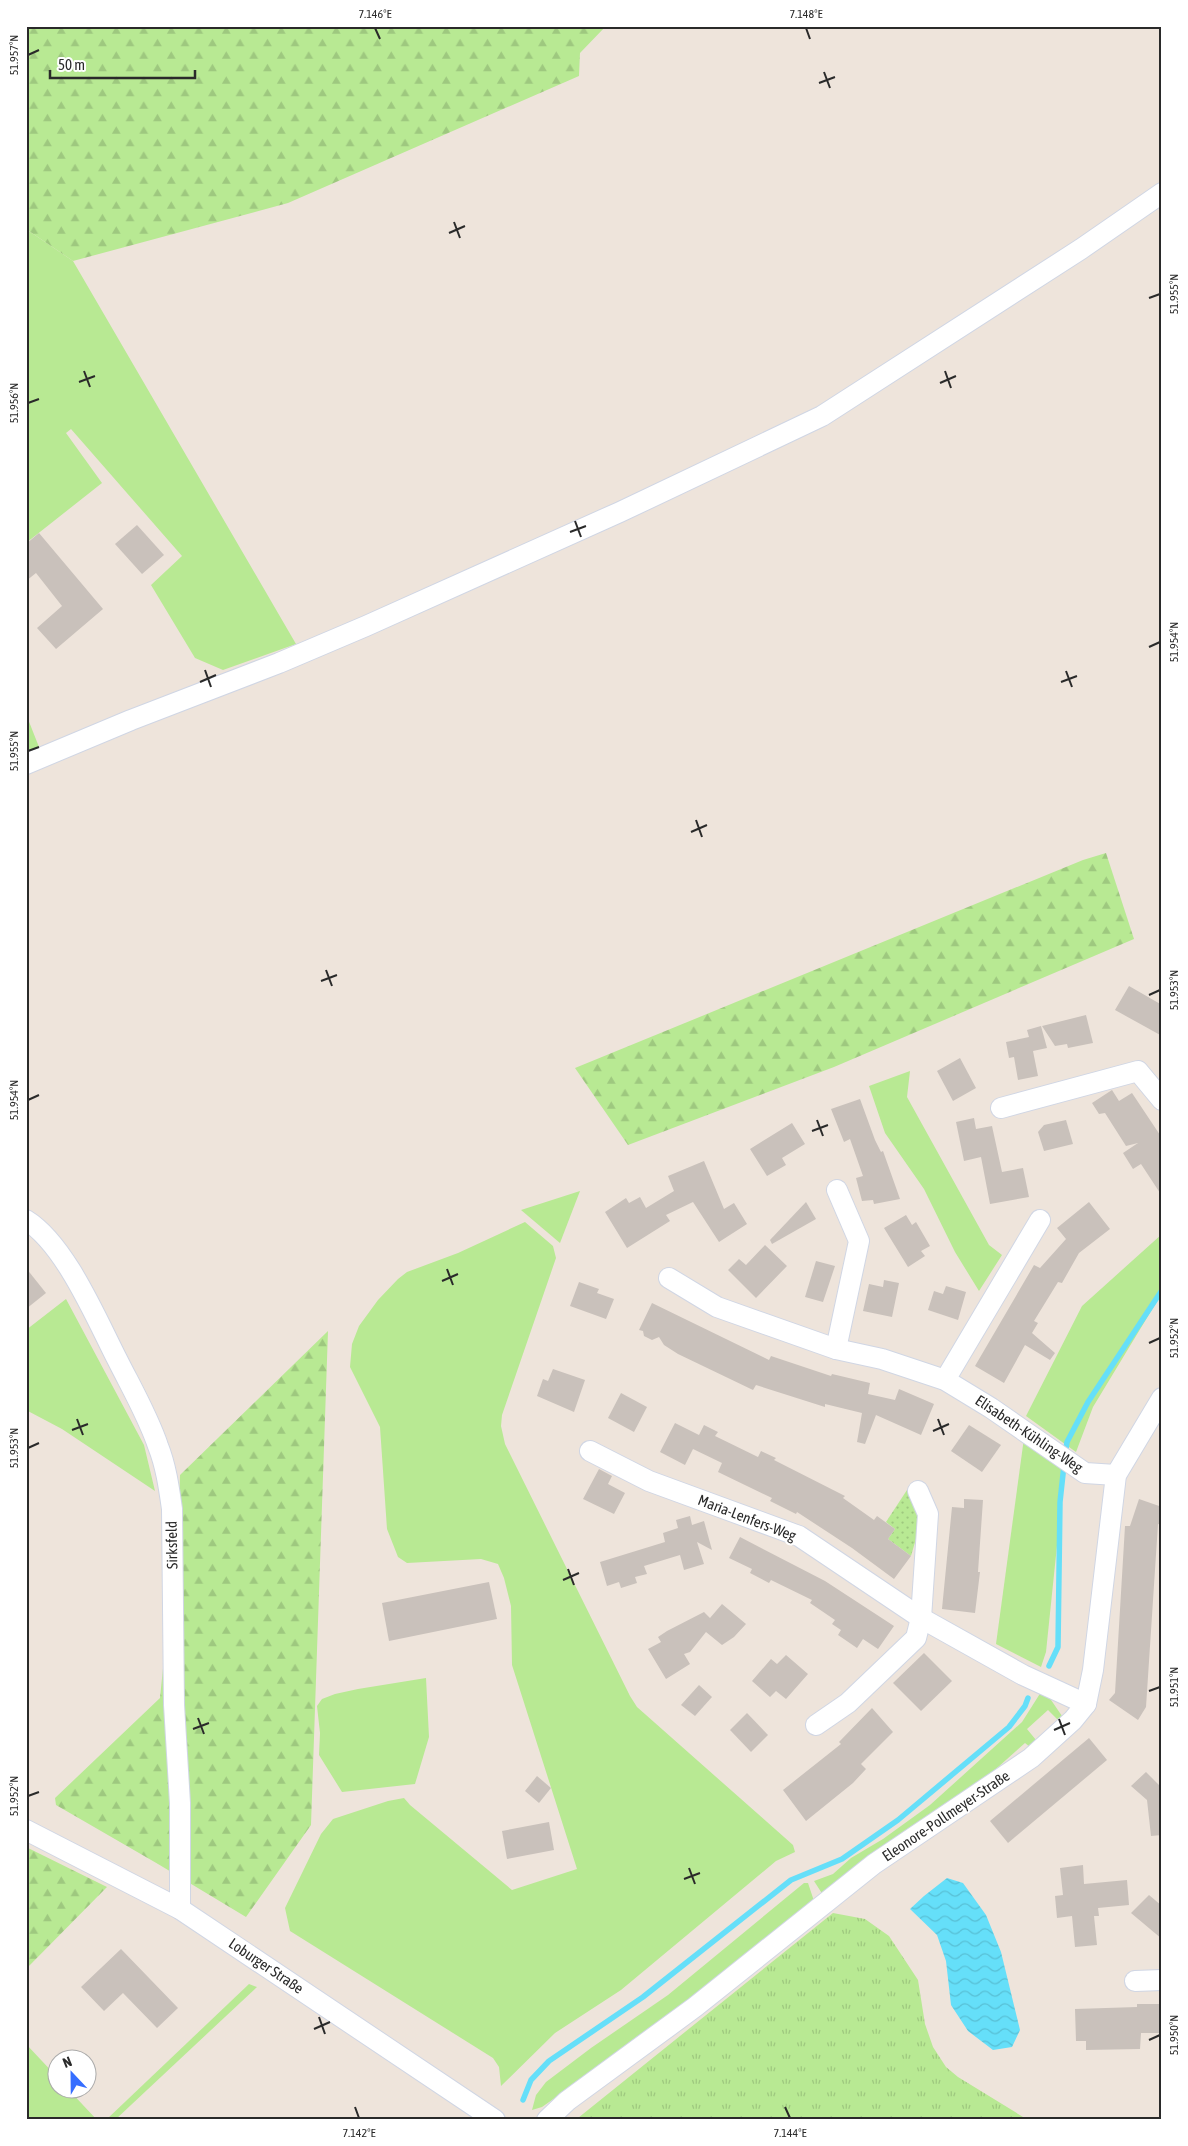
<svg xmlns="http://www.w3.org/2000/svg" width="1188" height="2146" viewBox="0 0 1188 2146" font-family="'Asap Condensed',sans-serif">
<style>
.grass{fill:#b8e993}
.forest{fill:url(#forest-firs)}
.park{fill:url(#park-tufts)}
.garden{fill:url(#garden-dots)}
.water{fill:url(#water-waves)}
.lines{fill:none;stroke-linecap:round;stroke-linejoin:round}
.stream{stroke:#65dff9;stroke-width:5.5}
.building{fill:#c9c1bb}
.minor-casing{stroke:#d0d6e4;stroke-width:22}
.minor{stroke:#fff;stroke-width:20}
.ticks{fill:none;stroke:#2a2a2a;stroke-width:2}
.labels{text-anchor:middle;stroke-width:4;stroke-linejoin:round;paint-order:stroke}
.street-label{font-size:15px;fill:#2a2a2a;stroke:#fff}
.neatline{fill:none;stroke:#2a2a2a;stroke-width:2}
.ticks-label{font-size:12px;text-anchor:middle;fill:#2a2a2a}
</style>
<defs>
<pattern id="forest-firs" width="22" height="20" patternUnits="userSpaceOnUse" patternTransform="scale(1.25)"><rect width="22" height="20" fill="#b8e993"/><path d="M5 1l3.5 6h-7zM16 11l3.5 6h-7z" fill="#9ec87f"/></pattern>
<pattern id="park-tufts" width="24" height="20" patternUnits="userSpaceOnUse" patternTransform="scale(1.25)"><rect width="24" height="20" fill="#b8e993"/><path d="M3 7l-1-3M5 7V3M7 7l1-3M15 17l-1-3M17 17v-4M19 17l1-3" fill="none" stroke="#9ec87f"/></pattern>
<pattern id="garden-dots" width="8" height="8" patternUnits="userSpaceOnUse" patternTransform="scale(1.25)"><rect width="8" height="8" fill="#b8e993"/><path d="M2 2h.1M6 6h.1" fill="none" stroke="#9ec87f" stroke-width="1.8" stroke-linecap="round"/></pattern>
<pattern id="water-waves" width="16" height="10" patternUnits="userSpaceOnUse" patternTransform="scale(1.25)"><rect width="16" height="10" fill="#65dff9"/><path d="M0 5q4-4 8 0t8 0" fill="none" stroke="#58c0d6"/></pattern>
</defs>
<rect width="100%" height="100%" fill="#eee4db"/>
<g class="grass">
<path d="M26,229l47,32 223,383 -73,26 -28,-12 -44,-73 31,-29 -111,-127 -5,4 36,50 -76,60z"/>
<path d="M26,714l13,33 -13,6z"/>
<path d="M910,1071l-3,26 82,148 13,10 -23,36 -24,-39 -31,-63 -39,-56 -16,-47z"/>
<path d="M580,1191l-20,52 -39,-33z"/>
<path d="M525,1222l28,24 3,12 -54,157 -1,11 4,18 125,252 7,11 156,138 2,7 -19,9 -155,129 -66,43 -54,53 -2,-19 -6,-9 -203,-127 -5,-23 36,-74 12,-15 55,-18 16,-3 6,7 102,85 65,-21 -65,-204 -1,-59 -7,-28 -6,-14 -17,-5 -74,4 -9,-6 -11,-28 -7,-102 -30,-60 2,-23 7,-18 19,-26 20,-21 9,-7 51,-19z"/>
<path d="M1162,1234v59l-69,114 -17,45 -50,-36 56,-110z"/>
<path d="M66,1299l78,146 11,46 -93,-62 -36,-19v-80z"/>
<path d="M1024,1438l41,30 -19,184 -5,15 -45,-23z"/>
<path d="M426,1678l3,59 -14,47 -73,8 -23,-37 1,-22 -3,-27 5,-7 13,-5 23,-5z"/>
<path d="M1041,1692l8,5 13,19 -4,4 -10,-10 -21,19 9,11 -6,7 -5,-4 -56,50 -146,102 -9,-14 19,-7 18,-16 32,-19 47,-34 92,-83z"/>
<path d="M804,1883h4l6,18 -136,111 -136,95 -10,3 4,-15 10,-13 45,-34 77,-53z"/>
<path d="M249,1984l8,3 -142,133h-9z"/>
<path d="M26,2044l31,33 1,11 10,1 29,31h-71z"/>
</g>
<g class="forest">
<path d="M26,26h580l-26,27 -1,23 -291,127 -215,58 -47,-32z"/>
<path d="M1106,853l28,86 -300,128 -206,78 -53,-77 508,-208z"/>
<path d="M328,1331l-17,494 -65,92 -88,-53 -102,-59 -1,-7 105,-100 19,-188 1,-35z"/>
<path d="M26,1847l81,40 -81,82z"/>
</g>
<path class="park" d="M833,1913l32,6 24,17 29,44 7,44 8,23 13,20 12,10 70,43 -450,-2z"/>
<path class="garden" d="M907,1490l15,28 -11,38 -23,-17 7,-10 -9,-7z"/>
<path class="water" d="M947,1878l16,5 23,32 15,37 19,78 -8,17 -19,3 -25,-19 -17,-26 -5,-44 -9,-26 -27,-26 14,-13z"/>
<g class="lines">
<g class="stream">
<path d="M1065,1455l2,-13 21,-40 74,-112"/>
<path d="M1049,1666l9,-19 2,-145 4,-37"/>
<path d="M523,2100l8,-20 18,-19 94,-64 148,-117 51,-21 56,-39 111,-93 16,-21 3,-8"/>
</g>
</g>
<g class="building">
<path d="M137,525l27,30 -22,19 -27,-30z"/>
<path d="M39,533l64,76 -47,40 -19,-21 25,-22 -26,-33 -10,8v-37z"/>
<path d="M1129,986l33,19v31l-47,-26z"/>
<path d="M1086,1015l7,28 -25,5 -1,-4 -12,2 -13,-20z"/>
<path d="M1041,1026l6,22 -14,3 5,25 -20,4 -4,-23 -5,1 -3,-16 23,-5 -2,-7z"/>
<path d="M960,1058l16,30 -23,13 -16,-30z"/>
<path d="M1112,1090l7,11 13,-8 30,45v58l-21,-32 -8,5 -10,-16 15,-10 -12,3 -21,-33 -6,1 -7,-11z"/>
<path d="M860,1099l15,41 6,12 2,-1 17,48 -26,5 -1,-4 -11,1 -6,-23 7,-2 -13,-37 -6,3 -13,-33z"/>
<path d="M974,1118l2,11 16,-3 10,46 21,-4 6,29 -39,7 -9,-47 -17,4 -8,-39z"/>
<path d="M1066,1120l7,24 -29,7 -6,-19 6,-7z"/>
<path d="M792,1123l13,21 -23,14 4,7 -19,11 -17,-27z"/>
<path d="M704,1161l20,48 10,-6 13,21 -28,18 -26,-40 -27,13 4,6 -43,27 -22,-36 21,-14 3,5 11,-6 6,11 28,-17 -6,-15z"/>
<path d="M806,1202l10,17 -44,25 -2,-4z"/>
<path d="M1089,1202l21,27 -31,24 -17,30 -4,-1 -24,39 4,2 -6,10 23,20 -5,7 -25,-15 -21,38 -29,-17 59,-101 6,3 26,-29 -9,-11z"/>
<path d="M906,1215l6,10 4,-3 14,24 -9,5 4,5 -17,11 -24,-39z"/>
<path d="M765,1245l22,21 -31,32 -28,-28 11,-11 7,6z"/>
<path d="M816,1261l19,5 -12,36 -18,-5z"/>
<path d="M26,1268l20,25 -20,16z"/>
<path d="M884,1280l15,3 -7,34 -29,-6 6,-27 14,3z"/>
<path d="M579,1282l20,7 -2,4 17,6 -8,20 -36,-13z"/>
<path d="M946,1286l20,6 -8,28 -30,-10 6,-19 9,3z"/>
<path d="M652,1303l117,57 2,-4 60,20 1,-2 38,9 -2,11 27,6 4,-11 35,15 -13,31 -45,-20 -11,29 -8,-2 5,-29 -37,-9v3l-69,-22 -3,5 -75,-36 -14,-9 -5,-8 -7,3 -8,-4 -1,-5 -4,-1z"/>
<path d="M553,1369l32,11 -11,32 -37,-16 6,-17 5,2z"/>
<path d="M621,1393l26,14 -13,25 -26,-14z"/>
<path d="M675,1423l24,12 5,-10 14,7 -3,4 43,21 3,-6 15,7 -2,2 71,36 -2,2 31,22 3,-4 18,13 -7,10 23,17 -17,23 -42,-31 -55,-36 -1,2 -26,-13 2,-3 -54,-26 4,-9 -29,-14 -8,16 -25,-13z"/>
<path d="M969,1425l32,20 -19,27 -31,-21z"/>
<path d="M599,1469l13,7 -4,8 17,9 -11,21 -31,-15z"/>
<path d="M964,1499l19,1 -5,72h2l-5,41 -33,-4 10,-102 12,1z"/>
<path d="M1139,1499l23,8v18l-4,-1 -12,183 -8,13 -29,-20 6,-7 10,-167h5z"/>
<path d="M690,1516l2,9 12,-4 8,29 -15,-8 7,22 -20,6 -4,-15 -36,11 3,8 -12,3 2,6 -16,5 -2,-6 -12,4 -7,-24 65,-20 -2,-9 15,-5 -2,-8z"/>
<path d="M740,1537l85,44 69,45 -16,23 -15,-10 -6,9 -19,-13 3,-5 -9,-6 3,-4 -25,-17 2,-3 -41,-20 -2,3 -19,-10 2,-4 -23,-11z"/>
<path d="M489,1582l8,37 -108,22 -7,-38z"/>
<path d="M722,1604l24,20 -12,13 -12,8 -16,-13 -16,20 -6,2 6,10 -24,15 -18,-30 13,-7 -3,-5 9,-6 37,-19 6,6z"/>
<path d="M924,1653l28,28 -31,30 -28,-28z"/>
<path d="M786,1655l22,19 -22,25 -10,-8 -6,6 -18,-16 19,-22 6,5z"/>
<path d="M699,1685l13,12 -17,19 -14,-11z"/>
<path d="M872,1708l21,24 -32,32 5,5 -13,14 -47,38 -23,-31 58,-46 -2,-2z"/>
<path d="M747,1713l21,22 -17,17 -21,-22z"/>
<path d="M1089,1738l18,22 -99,83 -18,-22z"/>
<path d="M1146,1772l16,16v47l-11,1 -4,-36 -16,-14z"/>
<path d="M537,1776l14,12 -12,15 -14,-12z"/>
<path d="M549,1822l5,28 -47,9 -5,-28z"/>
<path d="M1083,1865l1,19 43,-4 2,25 -31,3 1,8h-5l3,29 -22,2 -3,-31 -15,2 -2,-22 8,-1 -3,-27z"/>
<path d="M1149,1895l13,11v33l-31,-26z"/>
<path d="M121,1949l57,59 -21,20 -34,-35 -19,18 -23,-24z"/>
<path d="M1137,2004h25v29h-21l-1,16 -54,1v-9h-10l-1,-32 62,-2z"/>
</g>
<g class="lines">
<defs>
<g id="minor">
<path d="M26,764l105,-44 148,-57 87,-37 254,-114 202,-96 259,-167 81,-56"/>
<path d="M1001,1108l137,-37 24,29"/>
<path d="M26,1220c39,24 70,98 91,139 14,28 31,57 41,87 8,20 11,42 14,63l2,196 6,98v106"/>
<path d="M669,1278l48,29 119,42 46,10 63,21 46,28 94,65 31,2"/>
<path d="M836,1349l23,-108 -22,-51"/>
<path d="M945,1380l95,-160"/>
<path d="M590,1451l59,30 150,55 122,82 102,57 63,29"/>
<path d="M816,1725l32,-22 68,-65 5,-20 7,-104 -10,-23"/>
<path d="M26,1830l154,79 315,211"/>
<path d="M1135,1981l27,-1"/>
<path d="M547,2120l20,-19 128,-94 179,-143 157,-106 42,-38 13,-16 7,-34 23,-195 46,-77"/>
</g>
</defs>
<use href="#minor" class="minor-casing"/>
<use href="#minor" class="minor"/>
</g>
<path class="ticks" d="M375,28l5,11M806,28l4,11M28,55l11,-5M824,72l6,16M819,83l16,-6M454,222l6,16M449,233l16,-7M1149,298l11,-4M84,371l6,16M945,371l6,17M79,382l16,-6M940,383l16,-7M28,403l11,-4M575,521l6,16M570,532l16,-6M1149,647l11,-5M205,670l6,17M1066,671l6,16M200,682l16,-7M1061,682l16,-6M28,751l11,-4M696,820l6,17M691,832l16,-7M326,970l6,16M321,981l16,-6M1149,995l11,-5M28,1100l11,-5M817,1120l6,16M812,1131l16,-6M447,1269l6,16M442,1281l16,-7M1149,1343l11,-5M77,1419l6,16M938,1419l6,16M72,1430l16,-6M933,1431l16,-7M28,1448l11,-5M568,1569l6,16M563,1580l16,-7M1149,1691l11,-4M198,1718l6,16M1059,1719l6,16M193,1729l16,-6M1054,1730l16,-7M28,1796l11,-4M689,1868l6,16M684,1879l16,-6M319,2017l6,17M314,2029l16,-7M1149,2040l11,-5M355,2107l4,11M785,2107l5,11"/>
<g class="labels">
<g class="street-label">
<text transform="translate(1029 1434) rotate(34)" y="5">Elisabeth-Kühling-Weg</text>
<text transform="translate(747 1518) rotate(21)" y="5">Maria-Lenfers-Weg</text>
<text transform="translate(172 1545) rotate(-91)" y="5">Sirksfeld</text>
<text transform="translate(946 1816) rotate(-34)" y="5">Eleonore-Pollmeyer-Straße</text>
<text transform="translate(266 1966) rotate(34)" y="5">Loburger Straße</text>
</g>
</g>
<rect width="1188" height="2146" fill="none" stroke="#ffffff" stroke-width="55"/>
<g transform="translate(72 2074) rotate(338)"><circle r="24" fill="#ffffff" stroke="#aaaaaa"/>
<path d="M0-4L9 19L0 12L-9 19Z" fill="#366eff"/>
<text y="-8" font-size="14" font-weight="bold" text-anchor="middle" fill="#2a2a2a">N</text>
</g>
<path d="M50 70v8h145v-8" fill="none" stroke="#2a2a2a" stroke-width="2.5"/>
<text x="58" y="70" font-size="15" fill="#2a2a2a" stroke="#ffffff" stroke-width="4" paint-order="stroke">50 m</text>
<rect x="28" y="28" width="1132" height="2090" class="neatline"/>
<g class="ticks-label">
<text x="375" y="18">7.146°E</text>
<text x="806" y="18">7.148°E</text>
<text transform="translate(14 55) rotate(-90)" y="4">51.957°N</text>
<text transform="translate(1174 294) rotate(-90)" y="4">51.955°N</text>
<text transform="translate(14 403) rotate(-90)" y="4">51.956°N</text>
<text transform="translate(1174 642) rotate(-90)" y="4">51.954°N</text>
<text transform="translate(14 751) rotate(-90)" y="4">51.955°N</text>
<text transform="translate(1174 990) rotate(-90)" y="4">51.953°N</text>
<text transform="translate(14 1100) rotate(-90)" y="4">51.954°N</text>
<text transform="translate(1174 1338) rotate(-90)" y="4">51.952°N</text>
<text transform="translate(14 1448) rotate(-90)" y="4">51.953°N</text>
<text transform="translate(1174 1687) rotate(-90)" y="4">51.951°N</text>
<text transform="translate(14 1796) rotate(-90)" y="4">51.952°N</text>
<text transform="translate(1174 2035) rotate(-90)" y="4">51.950°N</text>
<text x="359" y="2137">7.142°E</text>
<text x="790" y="2137">7.144°E</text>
</g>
</svg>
